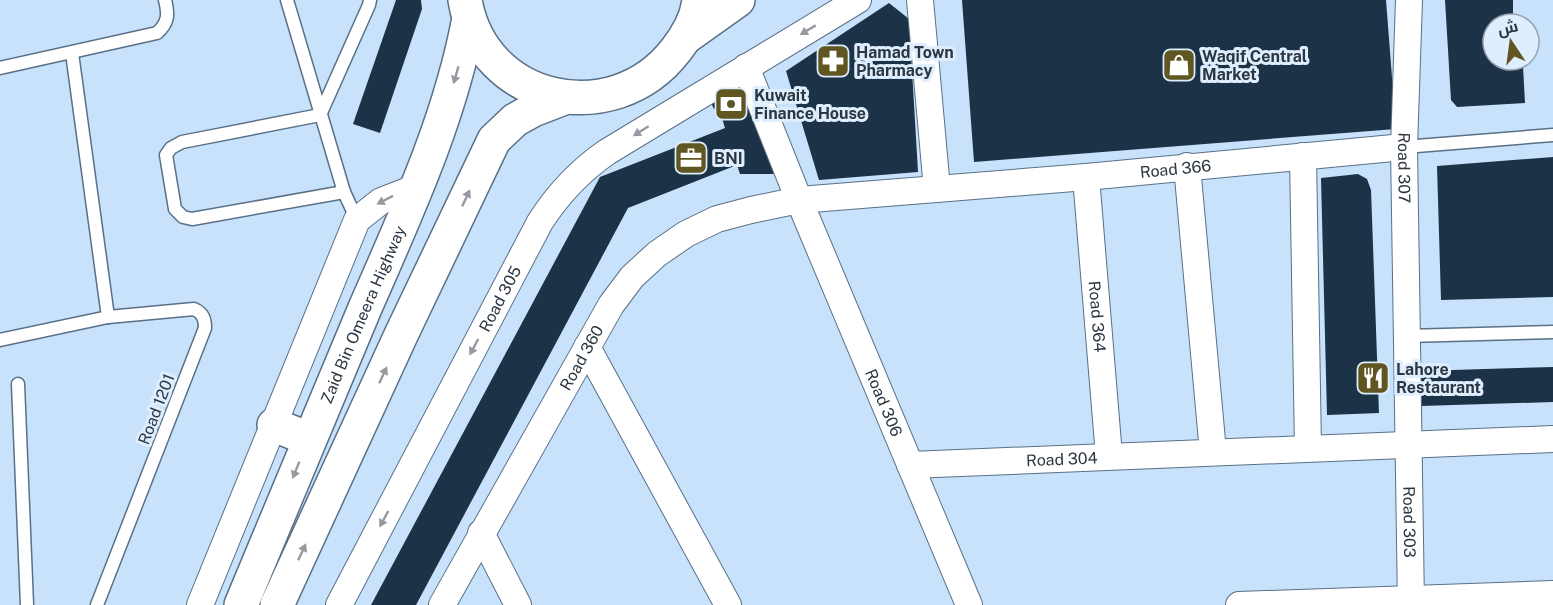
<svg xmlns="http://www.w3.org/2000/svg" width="1553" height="605" viewBox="0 0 1553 605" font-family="'Public Sans',Cairo,sans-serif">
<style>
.building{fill:#1c3246}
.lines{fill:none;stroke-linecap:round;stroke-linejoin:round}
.lane-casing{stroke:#597087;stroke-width:15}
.street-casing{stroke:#597087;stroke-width:28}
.secondary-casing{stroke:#597087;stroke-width:36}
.primary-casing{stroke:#597087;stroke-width:36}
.lane{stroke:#fff;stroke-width:12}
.street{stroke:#fff;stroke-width:26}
.secondary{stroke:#fff;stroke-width:33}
.primary{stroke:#fff;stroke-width:33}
.oneway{fill:#959aa0}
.labels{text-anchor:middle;stroke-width:6;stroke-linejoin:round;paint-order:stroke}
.poi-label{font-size:16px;font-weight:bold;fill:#2b3640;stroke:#deeefe;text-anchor:start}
.street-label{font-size:16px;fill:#2b3640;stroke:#deeefe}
</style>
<rect width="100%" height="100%" fill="#c8e2fc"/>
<g class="building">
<path d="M396,0h25l1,9 -42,124 -27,-9z"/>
<path d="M962,0h424l10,129 -422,33z"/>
<path d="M1445,0h68v24h-20v36h23l7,6 2,37 -68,4 -6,-7z"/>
<path d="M889,3l20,16 9,153 -99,8 -33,-109z"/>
<path d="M734,85l7,1 35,88h-36l-3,-9 -109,43 -212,397h-45l229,-428 125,-49 -6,-20 -5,1 -2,-4 2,-6z"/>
<path d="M1553,157v140l-112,3 -4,-134z"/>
<path d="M1358,174l9,5 4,11 8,223 -52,2 -6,-237z"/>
<path d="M1553,367v35l-132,4 -1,-35z"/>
</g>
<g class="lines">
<defs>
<g id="lane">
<path d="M287,0l57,192 13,28"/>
<path d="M72,53l36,264"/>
<path d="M0,68l157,-35c11,-10 12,-18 8,-33"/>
<path d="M1404,147l149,-12"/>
<path d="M344,192l-152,27 -9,-2 -8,-8 -9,-54 5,-7 11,-6 138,-27 49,-110 1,-5"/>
<path d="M1407,336l146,-4"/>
<path d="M0,340l108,-23 86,-8c9,4 11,10 11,19l-108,277"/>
<path d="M18,384l9,221"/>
</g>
<g id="street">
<path d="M920,0l17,189"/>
<path id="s1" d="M1409,0l-5,147 7,458"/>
<path id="s2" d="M746,67l53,133 170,405"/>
<path d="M1303,156l5,292"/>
<path d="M1187,166l26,286"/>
<path id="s3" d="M1086,177l23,279"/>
<path d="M587,347l141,258"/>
<path id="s4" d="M910,465l643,-26"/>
<path d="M481,533l37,72"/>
<path d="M200,605l157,-385 24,-19 36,-14"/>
<path id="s5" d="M339,605l201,-383c18,-28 38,-50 67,-70l251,-152"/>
<path id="s6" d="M442,605l169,-300 21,-28 25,-23 29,-20 31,-15 34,-9 48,-10 287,-23 318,-30"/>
<path d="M1239,605l314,-11"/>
</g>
<g id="secondary">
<path d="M274,425l35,14"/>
<path id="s7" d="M241,605c41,-99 82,-198 124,-297 41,-94 85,-188 104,-290"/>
<path d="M277,605l124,-270 93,-195 21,-20 18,-10 31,-12"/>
</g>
<g id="primary">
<path d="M465,0c17,103 148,132 211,50 11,-14 21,-32 23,-50"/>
<path d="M686,37l52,-37"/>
</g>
</defs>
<use href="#lane" class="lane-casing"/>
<use href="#street" class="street-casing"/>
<use href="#secondary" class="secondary-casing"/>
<use href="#primary" class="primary-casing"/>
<use href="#lane" class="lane"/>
<use href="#street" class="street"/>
<use href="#secondary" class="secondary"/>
<use href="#primary" class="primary"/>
</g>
<defs><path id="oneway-solid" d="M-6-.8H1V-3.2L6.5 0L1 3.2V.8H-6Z" transform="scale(1.5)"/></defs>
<g class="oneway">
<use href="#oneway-solid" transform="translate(808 30) rotate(149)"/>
<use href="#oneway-solid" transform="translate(456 75) rotate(106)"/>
<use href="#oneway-solid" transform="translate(641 131) rotate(148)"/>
<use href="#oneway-solid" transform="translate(466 198) rotate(-65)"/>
<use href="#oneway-solid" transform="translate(385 200) rotate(153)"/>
<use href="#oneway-solid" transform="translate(474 347) rotate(118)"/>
<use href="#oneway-solid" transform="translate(383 375) rotate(-65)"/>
<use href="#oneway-solid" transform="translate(296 470) rotate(112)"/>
<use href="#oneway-solid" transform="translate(384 519) rotate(118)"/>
<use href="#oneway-solid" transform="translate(302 552) rotate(-65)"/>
</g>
<defs>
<symbol id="pharmacy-square" viewBox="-11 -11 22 22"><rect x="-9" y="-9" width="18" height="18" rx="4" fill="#605622" stroke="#deeefe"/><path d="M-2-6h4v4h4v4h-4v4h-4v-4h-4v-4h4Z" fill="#fff"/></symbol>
<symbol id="shop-square" viewBox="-11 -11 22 22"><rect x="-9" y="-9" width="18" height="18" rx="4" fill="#605622" stroke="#deeefe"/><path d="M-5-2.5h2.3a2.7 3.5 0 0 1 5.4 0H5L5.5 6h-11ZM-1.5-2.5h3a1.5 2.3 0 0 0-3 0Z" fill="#fff"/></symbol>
<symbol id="bank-square" viewBox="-11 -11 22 22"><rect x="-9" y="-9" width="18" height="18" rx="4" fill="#605622" stroke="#deeefe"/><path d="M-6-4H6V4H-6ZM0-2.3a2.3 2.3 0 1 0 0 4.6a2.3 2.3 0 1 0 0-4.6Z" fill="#fff"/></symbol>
<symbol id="office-square" viewBox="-11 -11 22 22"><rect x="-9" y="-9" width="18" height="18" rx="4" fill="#605622" stroke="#deeefe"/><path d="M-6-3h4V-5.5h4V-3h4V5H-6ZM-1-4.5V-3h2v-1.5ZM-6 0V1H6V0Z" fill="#fff"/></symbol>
<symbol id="restaurant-square" viewBox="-11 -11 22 22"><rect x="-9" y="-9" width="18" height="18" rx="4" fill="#605622" stroke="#deeefe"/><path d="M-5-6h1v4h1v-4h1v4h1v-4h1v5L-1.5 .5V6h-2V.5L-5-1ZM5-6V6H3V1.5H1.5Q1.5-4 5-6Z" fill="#fff"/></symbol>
</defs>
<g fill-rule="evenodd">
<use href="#pharmacy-square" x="814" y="42" width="38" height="38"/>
<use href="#shop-square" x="1160" y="46" width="38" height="38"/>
<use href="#bank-square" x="712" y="85" width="38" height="38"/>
<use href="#office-square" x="672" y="139" width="38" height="38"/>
<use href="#restaurant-square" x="1354" y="359" width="38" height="38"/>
</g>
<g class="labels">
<g class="poi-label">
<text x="856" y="58">Hamad Town<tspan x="856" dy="18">Pharmacy</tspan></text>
<text x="1202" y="62">Waqif Central<tspan x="1202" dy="18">Market</tspan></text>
<text x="754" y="101">Kuwait<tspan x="754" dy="18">Finance House</tspan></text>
<text x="714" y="164">BNI</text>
<text x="1396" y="375">Lahore<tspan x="1396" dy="18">Restaurant</tspan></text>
</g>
<g class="street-label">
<text dy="6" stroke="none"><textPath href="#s6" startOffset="945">Road 366</textPath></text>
<text dy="6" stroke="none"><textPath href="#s1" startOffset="168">Road 307</textPath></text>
<text dy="6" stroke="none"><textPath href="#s5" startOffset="346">Road 305</textPath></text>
<text dy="6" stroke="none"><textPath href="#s7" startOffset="315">Zaid Bin Omeera Highway</textPath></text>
<text dy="6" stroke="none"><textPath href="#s3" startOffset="140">Road 364</textPath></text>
<text dy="6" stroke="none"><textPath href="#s6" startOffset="284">Road 360</textPath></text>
<text dy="6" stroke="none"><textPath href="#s2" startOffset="363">Road 306</textPath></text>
<text transform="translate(156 409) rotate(-69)" y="6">Road 1201</text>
<text dy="6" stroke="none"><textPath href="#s4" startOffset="152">Road 304</textPath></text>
<text dy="6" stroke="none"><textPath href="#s1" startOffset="522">Road 303</textPath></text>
</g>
</g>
<g transform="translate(1511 42) rotate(347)"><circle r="28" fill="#deeefe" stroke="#96a4b2" stroke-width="1.5"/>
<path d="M0-4.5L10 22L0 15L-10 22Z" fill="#605622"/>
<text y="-9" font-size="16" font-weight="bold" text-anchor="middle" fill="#2b3640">ش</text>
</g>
</svg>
